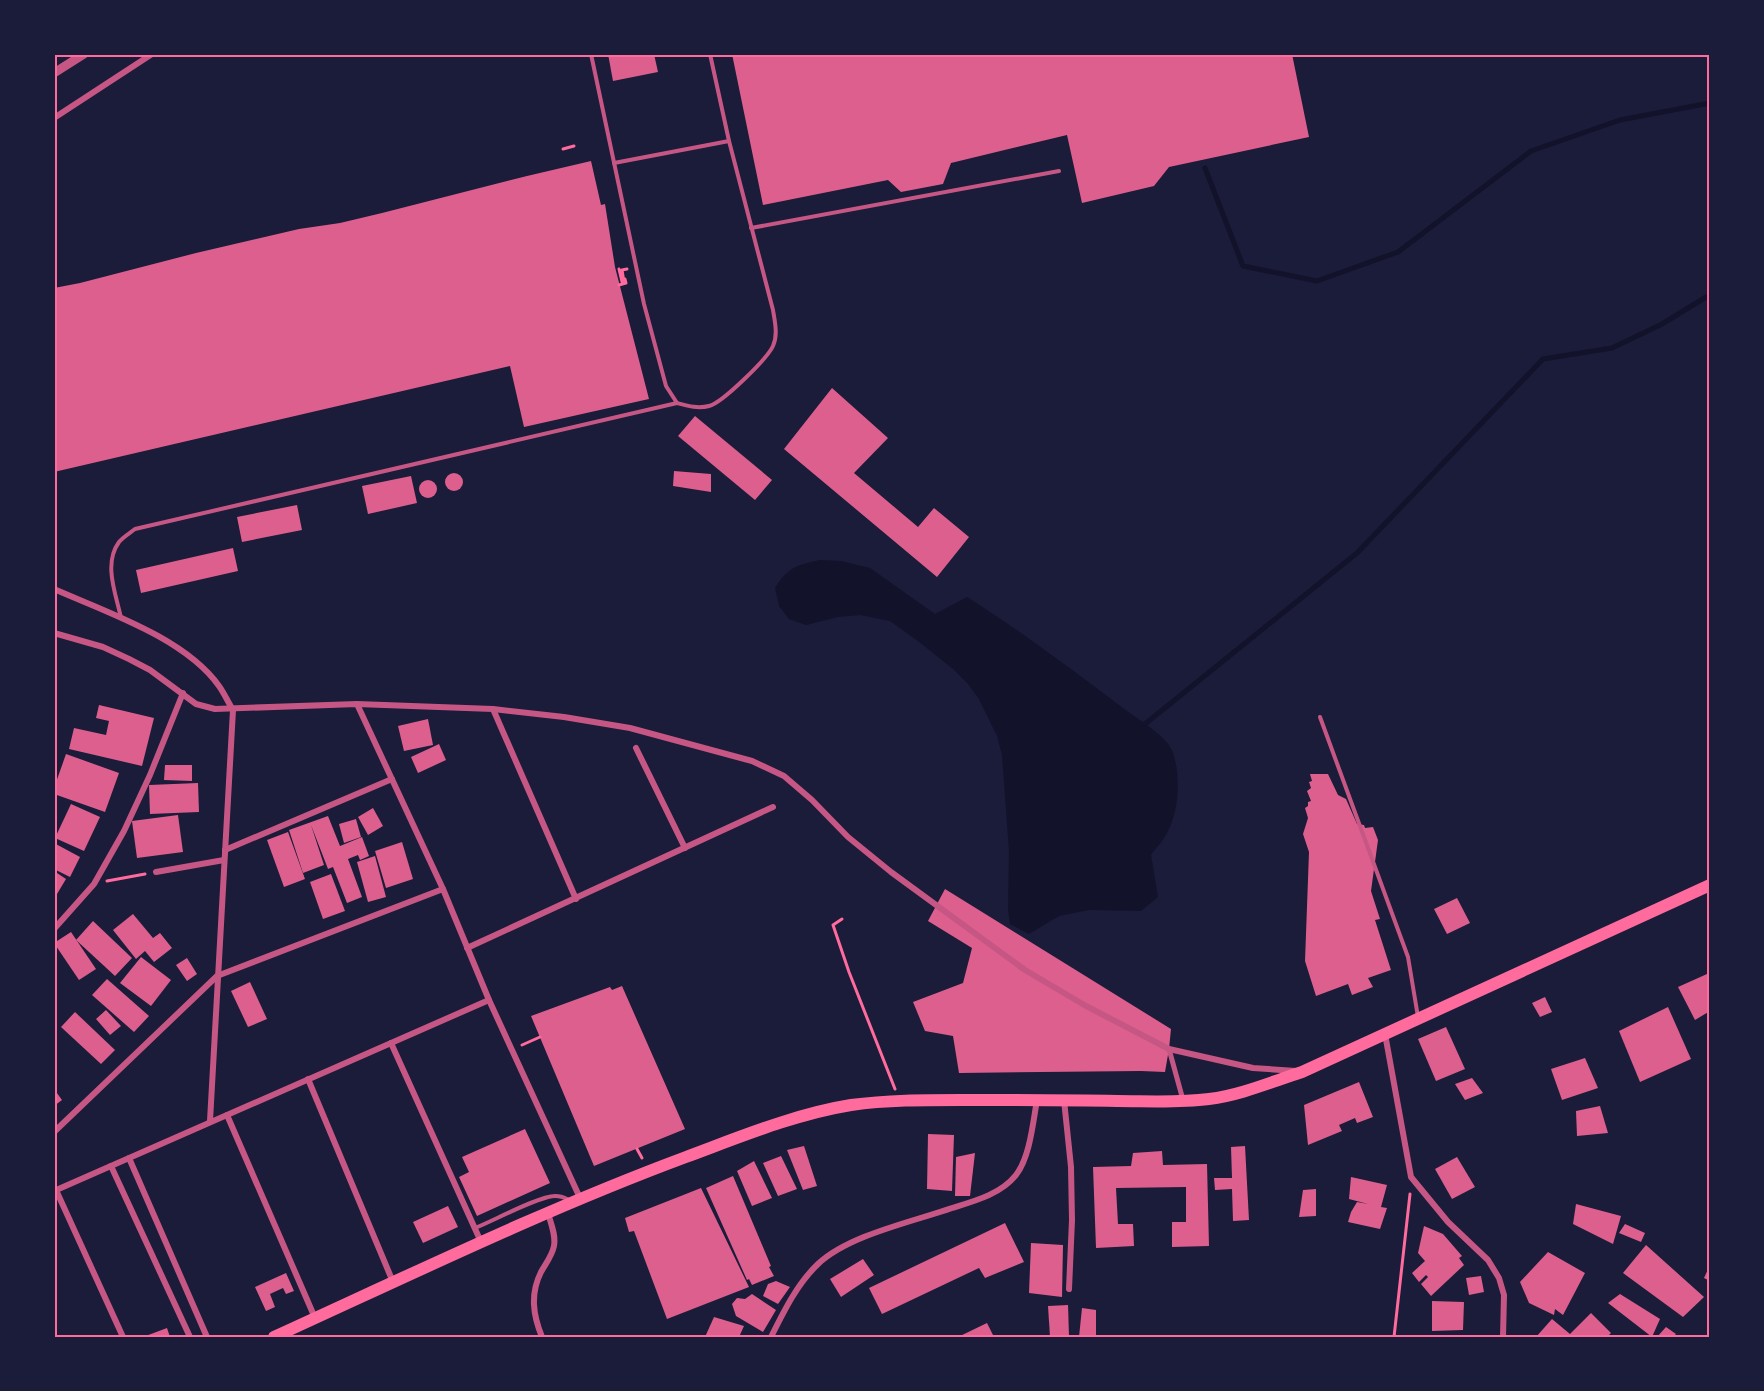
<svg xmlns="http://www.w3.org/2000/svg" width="1764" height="1391" viewBox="0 0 1764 1391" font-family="Raleway,sans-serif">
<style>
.water{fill:#12122b}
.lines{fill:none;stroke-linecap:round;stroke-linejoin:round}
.stream{stroke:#12122b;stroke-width:5}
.building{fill:#dd5f8e}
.path{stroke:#ff6b9d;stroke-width:3}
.service{stroke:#c65784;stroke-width:4}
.pedestrian{stroke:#c65784;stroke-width:5}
.minor{stroke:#c65784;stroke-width:6}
.tertiary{stroke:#c65784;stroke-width:9}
.primary{stroke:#ff6b9d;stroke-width:12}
.neatline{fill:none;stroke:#ff6b9d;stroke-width:2}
</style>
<rect width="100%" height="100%" fill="#1b1b3a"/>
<path class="water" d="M820,560l21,1 29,7 65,46 32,-17c54,34 105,73 156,111 14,11 45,28 50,45 8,24 6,58 -6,80 -4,8 -11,15 -16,22l7,42 -17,14 -52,-1 -30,6 -30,18 -19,-10 -2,-14 1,-59 -7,-96 -5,-19 -18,-37 -11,-15 -15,-15 -35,-28 -28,-20 -30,-6 -22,2 -32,8 -17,-6 -10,-13 -4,-18c13,-21 22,-23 45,-28z"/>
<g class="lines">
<g class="stream">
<path d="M1205,168l38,98 74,15 81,-29 133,-101 89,-31 90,-17"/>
<path d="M1145,724l212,-171 186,-194 69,-11 50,-24 44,-27h4"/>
</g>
</g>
<g class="building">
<path d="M608,54h46l4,18 -45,9z"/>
<path d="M732,54h560l17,83 -140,30 -15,19 -72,17 -15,-68 -116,28 -8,21 -42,8 -13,-12 -125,25z"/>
<path d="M591,161l10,44 4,-1 10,63 34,132 -125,28 -14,-61 -456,106v-184l26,-5 116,-30 103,-24 41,-6 42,-10 145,-37z"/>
<path d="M832,388l56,50 -34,35 64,54 16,-19 35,29 -32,40 -153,-128z"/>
<path d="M695,416l77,64 -17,20 -77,-64z"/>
<path d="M674,471l37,3v18l-38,-6z"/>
<circle cx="454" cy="482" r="9"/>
<path d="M411,476l6,27 -49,11 -6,-28z"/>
<circle cx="428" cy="489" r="9"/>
<path d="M297,505l5,25 -60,12 -5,-25z"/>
<path d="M233,548l5,23 -97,22 -5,-23z"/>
<path d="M99,705l55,13 -12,48 -73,-17 5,-21 32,7 3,-14 -13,-3z"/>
<path d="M428,719l5,26 -29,6 -6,-25z"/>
<path d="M439,744l7,16 -28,13 -7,-16z"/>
<path d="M66,754l53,19 -14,39 -51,-18v-6z"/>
<path d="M165,765h27v16l-28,-1z"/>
<path d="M1310,774h18l10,21 8,4 11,25 7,1 1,3 8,-1 5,13 -7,51 9,28 -5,1 16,50 -23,8 5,9 -21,8 -4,-11 -32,12 -11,-35 4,-109 -6,-18 5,-16 -3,-10 3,-2v-4l3,-1 -4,-10 4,-3 -2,-6 3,-1z"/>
<path d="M198,783l1,29 -49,2 -1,-29z"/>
<path d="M71,804l29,13 -16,34 -29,-13z"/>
<path d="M373,808l10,18 -15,9 -10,-18z"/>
<path d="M178,815l5,37 -46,6 -5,-37z"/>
<path d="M328,816l12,30 22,-9 7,19 -9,4 -2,-5 -10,4 14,38 -15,6 -14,-36 -5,2 -17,-44 13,40 -21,8 -14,-43z"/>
<path d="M356,819l5,18 -17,6 -5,-19z"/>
<path d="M288,832l17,47 -21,8 -17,-47z"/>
<path d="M402,842l11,37 -27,9 -11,-37z"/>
<path d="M54,843l26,14 -10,20 -16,-8z"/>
<path d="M375,856l11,41 -18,5 -11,-40z"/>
<path d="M54,871l12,8 -9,15 -3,-2z"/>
<path d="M331,874l14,37 -22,8 -13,-37z"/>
<path d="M945,889l226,140 -2,20 -4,23 -24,-1 -182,2 -6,-37 -28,-5 -12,-29 50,-19 9,-35 -44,-27z"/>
<path d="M1457,898l13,25 -23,11 -13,-25z"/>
<path d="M133,914l20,24 7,-5 12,15 -18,14 -9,-11 -9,8 -23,-29z"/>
<path d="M93,921l39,37 -17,18 -39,-36z"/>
<path d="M71,932l25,37 -17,11 -25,-37z"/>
<path d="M141,957l30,23 -20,26 -31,-23z"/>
<path d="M187,958l10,16 -10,7 -11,-16z"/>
<path d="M1707,974l3,4v33l-15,9 -17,-33z"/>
<path d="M107,979l42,37 -15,16 -42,-37z"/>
<path d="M250,982l17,37 -19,8 -17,-36z"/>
<path d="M622,986l63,143 -91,37 -63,-150 79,-29 2,3z"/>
<path d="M1545,997l7,15 -12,5 -8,-14z"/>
<path d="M1668,1007l23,52 -51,23 -21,-51z"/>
<path d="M106,1010l15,16 -11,9 -14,-16z"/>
<path d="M75,1012l40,38 -14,14 -40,-37z"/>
<path d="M1446,1027l19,42 -29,12 -18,-42z"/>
<path d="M1585,1058l13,30 -36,12 -11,-31z"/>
<path d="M1472,1078l11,15 -18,7 -10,-16z"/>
<path d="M1359,1082l14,35 -16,6 -2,-5 -16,7 3,6 -34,14 -4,-40z"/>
<path d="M54,1089l8,11 -8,6z"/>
<path d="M1600,1106l8,27 -31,3 -1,-25z"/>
<path d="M525,1129l25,54 -73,33 -18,-39 10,-5 -7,-15z"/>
<path d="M928,1134l26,1 -2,56 -25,-2z"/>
<path d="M804,1146l13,40 -14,4 -16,-40z"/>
<path d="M1245,1146l4,74 -16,1 -1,-32 -17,1 -1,-12h18l-1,-31z"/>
<path d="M1162,1151l1,14 44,-1 2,82 -37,1v-25h14v-35l-70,1 2,36h15l1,22 -38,2 -3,-81 38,-1 2,-13z"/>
<path d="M975,1153l-5,43h-15l1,-39z"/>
<path d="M781,1156l16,33 -19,7 -15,-33z"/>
<path d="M1457,1157l18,30 -23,12 -17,-30z"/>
<path d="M754,1161l18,37 -20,8 -15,-35z"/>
<path d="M733,1176l38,90 -2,1 5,9 -22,9 -3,-6 -2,1 -41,-92z"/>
<path d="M1351,1177l36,8 -6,22 6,1 -7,21 -32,-7 3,-10 6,-10 11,2 -19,-5z"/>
<path d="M701,1188l48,99 -82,32 -33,-88 -5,1 -4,-14z"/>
<path d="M1316,1189v27l-17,1 4,-27z"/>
<path d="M1576,1204l45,12 -8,28 -40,-20z"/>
<path d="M448,1206l10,21 -35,16 -10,-21z"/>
<path d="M1005,1223l19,39 -39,16 -6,-10 -97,46 -13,-26z"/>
<path d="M1625,1224l20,9 -4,9 -22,-9z"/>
<path d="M1424,1226l19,8 19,22 -3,2 5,7 -33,31 -10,-12 7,-7 -2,-2 -7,7 -7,-9 13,-12 -7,-8z"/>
<path d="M1031,1243l32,2 -1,52 -33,-4z"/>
<path d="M1646,1245l58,52 -21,20 -60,-44z"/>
<path d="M1548,1252l37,21 -22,42 -8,-6 -1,6 -25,-12 -9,-21z"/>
<path d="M863,1259l11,16 -33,22 -11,-18z"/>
<path d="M1710,1265v16l-6,-3z"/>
<path d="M286,1273l8,18 -8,3 -3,-6 -13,6 5,13 -9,4 -11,-24z"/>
<path d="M1481,1276l3,16 -15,3 -3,-17z"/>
<path d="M776,1281l14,6 -12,17 -15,-8 5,-12z"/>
<path d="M752,1294l24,16 -13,22 -27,-16 -4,-12 5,-6 8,1z"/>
<path d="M1620,1294l40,25 -8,18 -44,-34z"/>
<path d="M1432,1301l32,1 -1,28 -31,1z"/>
<path d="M1068,1305l1,32h-19l-2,-31z"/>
<path d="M1082,1308l14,2v27h-17z"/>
<path d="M1591,1313l20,20 -4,4h-71l16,-18 18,15z"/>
<path d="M714,1317l30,9 -5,11h-34z"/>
<path d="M987,1323l7,14h-36z"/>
<path d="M1666,1327l10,7 -3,3h-16z"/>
<path d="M167,1328l3,9h-27z"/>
</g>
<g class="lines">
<g class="path">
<path d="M563,149l11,-3"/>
<path d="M619,269l3,13h2l-2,-12 5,-1"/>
<path d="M619,285l7,-2 -1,-4"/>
<path d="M107,881l38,-7"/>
<path d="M842,919l-9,6 16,47 46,117"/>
<path d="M522,1045l18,-8"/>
<path d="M637,1149l5,9"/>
<path d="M1394,1337l16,-143"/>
</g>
<g class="service">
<path d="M591,54l53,250 22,82 11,17c11,3 21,6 32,3 13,-3 58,-47 64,-60 5,-11 2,-24 0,-36l-44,-169 -19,-87"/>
<path d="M614,163l115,-22"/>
<path d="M751,228l308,-57"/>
<path d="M121,618c-5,-24 -18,-54 -2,-76 4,-5 11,-9 16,-13l542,-126"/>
<path d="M1320,717l88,240 10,60"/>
<path d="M475,1228c18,-7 64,-32 80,-32 5,0 9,1 14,4"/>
</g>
<path class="pedestrian" d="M1169,1049l14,51"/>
<g class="minor">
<path d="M54,118l98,-64"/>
<path d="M54,589c52,23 131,49 165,97 5,7 9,16 14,24"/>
<path d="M54,633l49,14 26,12 21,11 46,34 19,5 142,-5 136,5 71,8 66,11 122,33 32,15 28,24 36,37 43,35 134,98 61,36 83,43 84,19 43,3"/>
<path d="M357,704l86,185 46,111 91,198"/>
<path d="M493,709l83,190"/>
<path d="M636,748l49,100"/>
<path d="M225,850l167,-71"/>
<path d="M156,872l68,-12"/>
<path d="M54,929l40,-45 30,-53 26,-56 33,-82"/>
<path d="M467,948l306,-141"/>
<path d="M1385,1034l26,143 37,45 40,38 11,18 5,17 -1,42"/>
<path d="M391,1043l90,199"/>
<path d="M308,1079l85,203"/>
<path d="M1064,1100l7,67 1,53 -3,69"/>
<path d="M227,1115l88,203"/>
<path d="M210,1121l23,-411"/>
<path d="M54,1132l163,-156 226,-87"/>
<path d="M129,1158l78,179"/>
<path d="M111,1166l79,171"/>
<path d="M56,1190l67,147"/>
<path d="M54,1191l435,-191"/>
<path d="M542,1337c-9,-22 -12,-43 -1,-65 5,-9 11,-16 13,-26 2,-11 -3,-22 -6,-33"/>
<path d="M771,1337c13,-26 26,-53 47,-73 31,-29 94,-42 134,-56 23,-7 49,-14 64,-33 14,-18 17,-53 21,-75"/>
</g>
<path class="tertiary" d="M54,73l30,-19"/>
<path class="primary" d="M274,1337c136,-62 272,-128 412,-180 54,-20 109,-43 165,-52 36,-5 73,-5 109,-5 52,0 104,0 157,1 30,0 61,2 92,-2 32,-4 62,-17 93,-27l408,-187"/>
</g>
<rect width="1764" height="1391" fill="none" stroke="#1b1b3a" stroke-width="111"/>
<rect x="56" y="56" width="1652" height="1280" class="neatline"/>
</svg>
